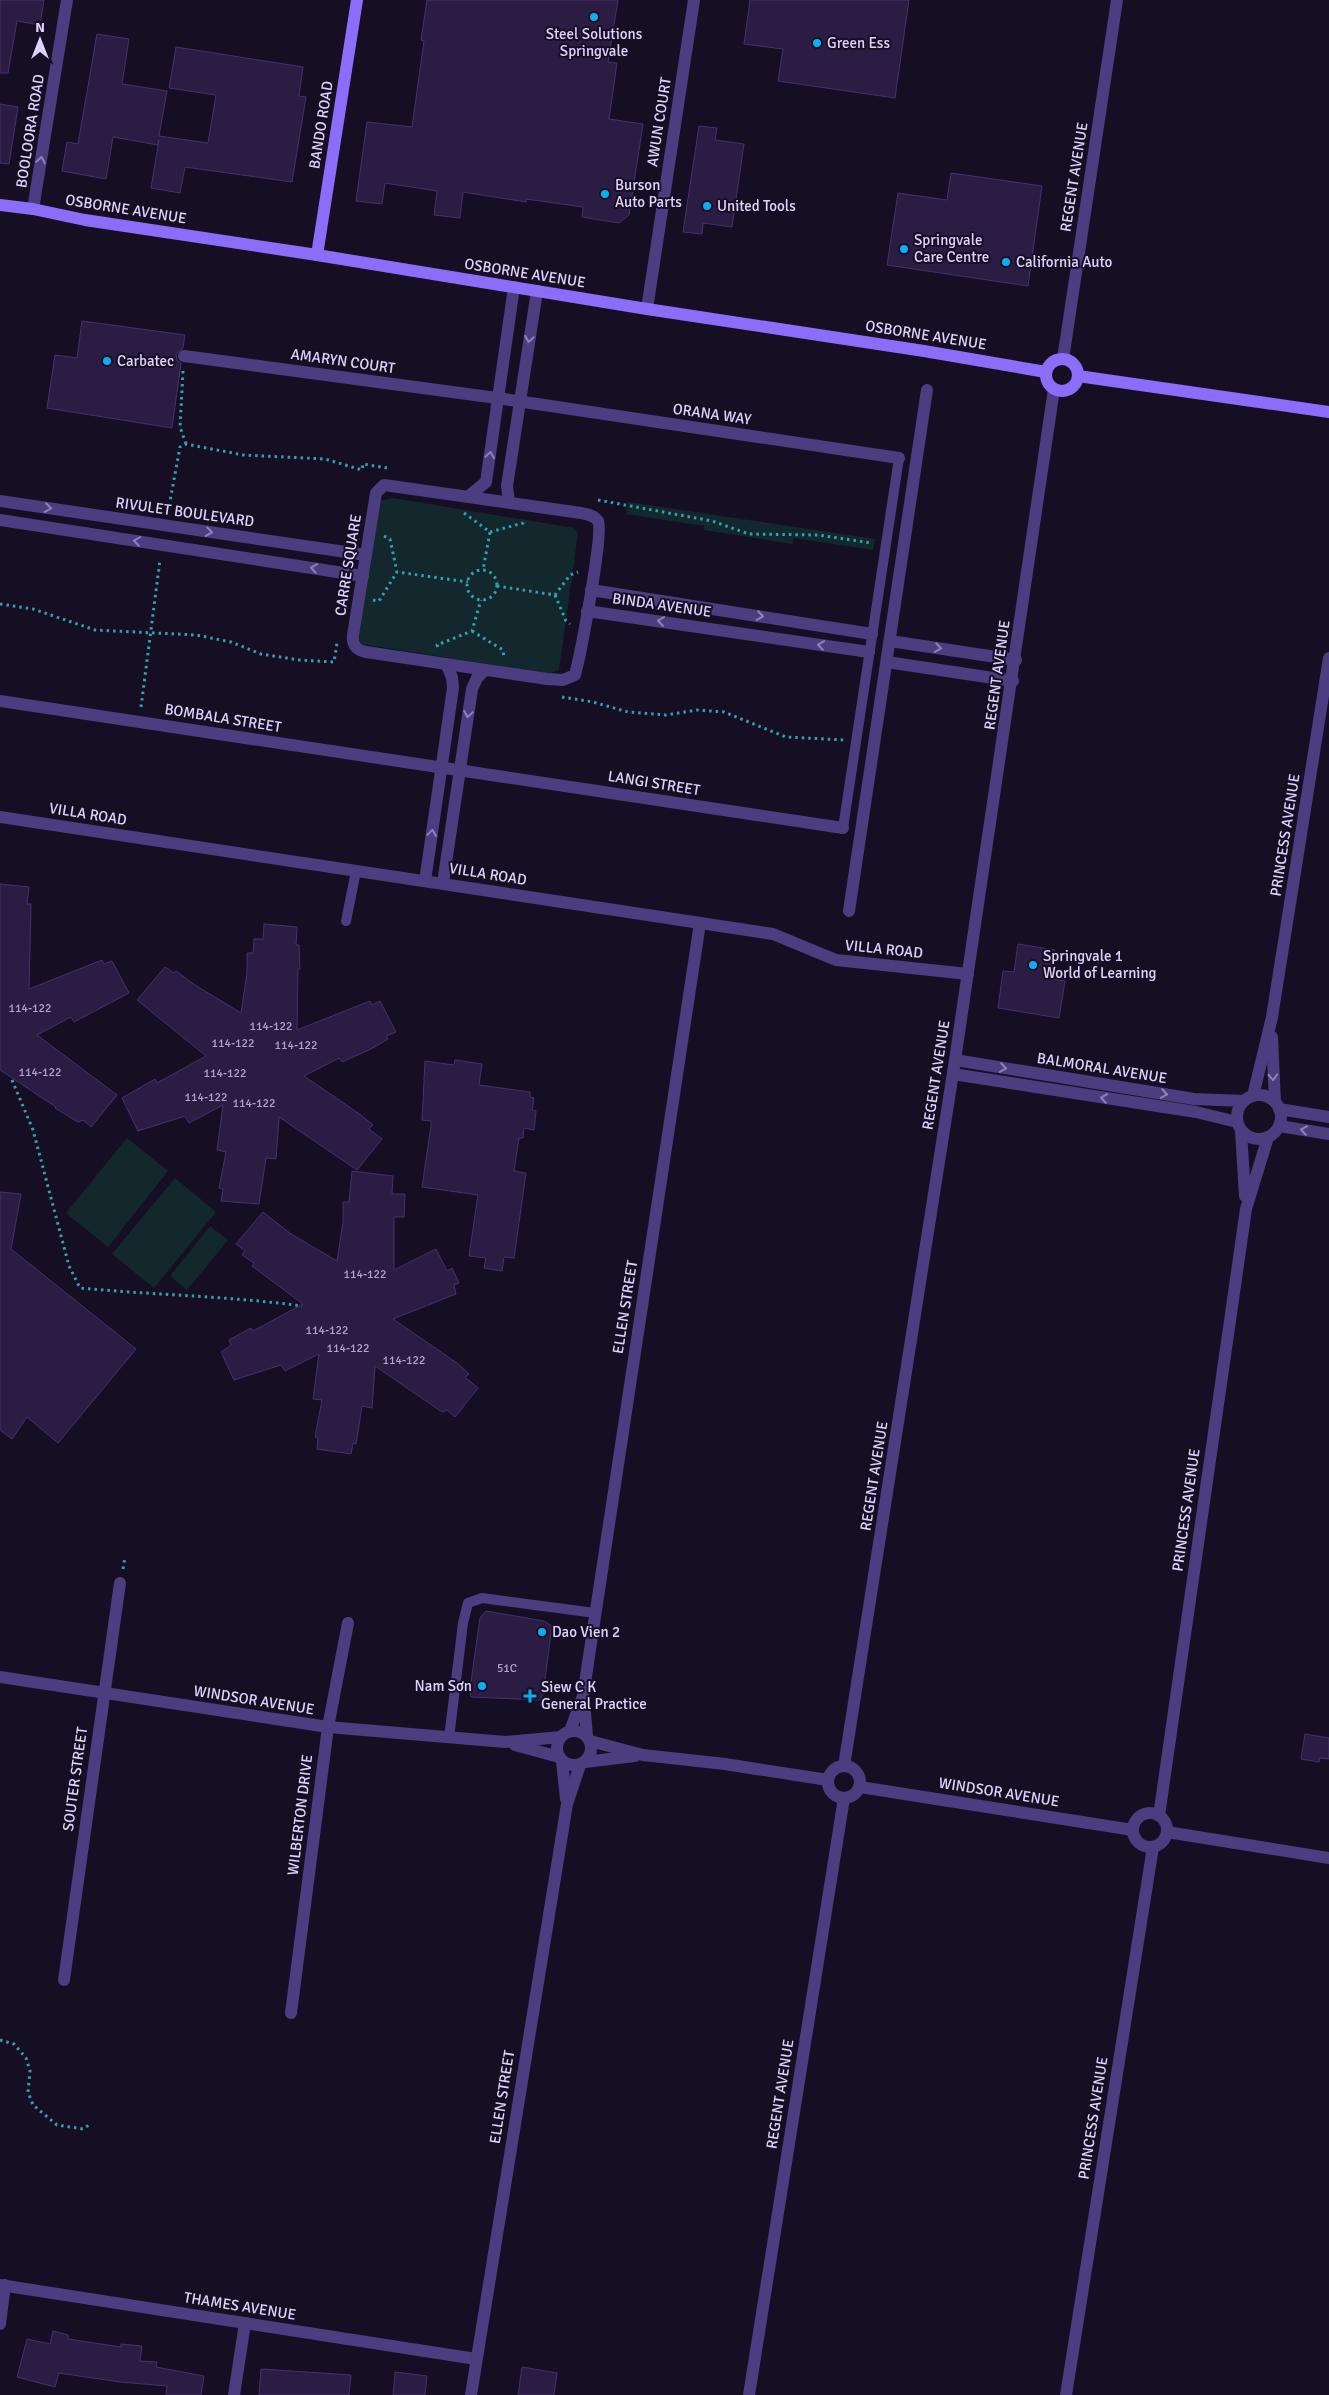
<svg xmlns="http://www.w3.org/2000/svg" width="1329" height="2395" viewBox="0 0 1329 2395" font-family="Signika,sans-serif">
<style>
.green{fill:#12282d}
.building{fill:#2b1c43;stroke:#482f6e}
.lines{fill:none;stroke-linecap:round;stroke-linejoin:round}
.path{stroke:#33a0b1;stroke-width:3;stroke-dasharray:2.5 4;stroke-linecap:butt}
.service{stroke:#4c3c80;stroke-width:10}
.minor{stroke:#4c3c80;stroke-width:12}
.tertiary{stroke:#4c3c80;stroke-width:12}
.secondary{stroke:#8c6dfa;stroke-width:12}
.oneway{stroke:#8f80b8}
.poi-dot{fill:#09aef3;stroke:#160f23;stroke-width:2}
.labels{text-anchor:middle;stroke-width:4;stroke-linejoin:round;paint-order:stroke}
.number-label{font-size:12px;fill:#b3a4ce}
.poi-label{font-size:15px;fill:#e0d2fd;stroke:#160f23;text-anchor:start}
.street-label{font-size:15px;fill:#e0d2fd;stroke:#160f23}
</style>
<rect width="100%" height="100%" fill="#160f23"/>
<g class="green">
<path d="M393,498l181,30 4,5 -19,137 -10,4 -187,-30 -6,-9 22,-134z"/>
<path d="M628,502l247,37 -2,11 -79,-12 -2,6 -88,-14v-4l-78,-12z"/>
<path d="M127,1138l41,33 -60,76 -42,-34z"/>
<path d="M175,1178l41,34 -62,76 -42,-34z"/>
<path d="M210,1226l18,14 -41,50 -17,-14z"/>
</g>
<g class="building">
<path d="M0,0h44l-4,25 -23,-4 -9,52h-8z"/>
<path d="M427,0h191l-10,62 9,1 -8,56 34,5 -14,91 -10,8 -37,-6 1,-10 -57,-8v3l-63,-10 -3,26 -26,-3 3,-24 -52,-8 -3,21 -26,-3 11,-79 45,5 12,-86 -3,-1z"/>
<path d="M750,0h159l-14,98 -117,-17 5,-32 -39,-5z"/>
<path d="M97,34l32,5 -7,45 45,7 -8,45 49,7 8,-48 -47,-7 7,-41 127,20 -4,29 7,1 -14,85 -107,-15 -5,26 -29,-5 8,-48 -1,5 -45,-8 -7,42 -44,-8 5,-29 11,2z"/>
<path d="M0,104l18,3 -9,57 -9,-1z"/>
<path d="M699,126l18,2 -2,12 29,4 -12,83 -29,-4 -1,11 -19,-2z"/>
<path d="M951,173l91,13 -14,100 -141,-21 11,-72 49,7z"/>
<path d="M82,321l103,14 -2,13 -7,6 1,6 4,3 -9,65 -125,-20 8,-53 22,3z"/>
<path d="M0,884l29,3 -2,17h4l-2,85 73,-29 2,4 8,-3 17,32 -55,29 -3,-5 -34,18 80,60 -26,32 -8,-7 -5,2 -23,-14 1,-1 -56,-37z"/>
<path d="M264,924l33,3 -1,18h3l1,24h-2l-1,61 73,-29 2,4 8,-4 16,31 -10,4 2,3 -17,10 -29,13 -3,-4 -35,18 57,39 12,10 -4,4 13,10 -25,31 -78,-53 -3,42 -10,-1 -7,46 -38,-3 2,-12 -4,-1 7,-36 -9,-2 6,-45 -34,18 -4,-7 -47,15 -16,-33 33,-19 2,4 49,-27 -69,-56 28,-33 9,6 2,-2 19,14 46,28 6,-40v-20h6l1,-14h9z"/>
<path d="M1018,944l37,6 -4,29 14,2 -6,37 -61,-10 5,-37 11,1z"/>
<path d="M455,1060l27,4 -3,21 51,7v5l4,1 -2,12 4,1 -2,19 -10,-2 -1,10h-4l-5,33 12,2 -12,85 -10,-1 -2,14 -18,-3 2,-10 -17,-2 9,-61 -56,-8 9,-61v-5l-9,-1 3,-59 29,4z"/>
<path d="M352,1171l41,5 -1,18h13l-1,23h-10v53l42,-21 11,22 5,-3 7,15 -5,2 2,9 -63,25 64,44 12,11 -4,3 13,11 -23,29 -8,-7 -5,2 -67,-46 -3,42 -10,-2 -6,38 -3,-1 -2,11 -34,-5 1,-11 -3,-1 7,-37 -9,-1 6,-45 -34,17 -4,-6 -47,15 -13,-28 10,-7 -2,-5 22,-12 2,3 50,-27 -51,-38 2,-3 -12,-8 3,-4 -9,-7 27,-32 28,22 46,27 6,-39v-20h6z"/>
<path d="M0,1192l21,2 -10,55 125,100 -78,94 -31,-26 -15,22 -12,-9z"/>
<path d="M486,1611l58,10 8,5 -9,68 -4,6 -68,-3 -1,-8 10,-71z"/>
<path d="M1305,1734l24,4v21l-9,-1 -1,4 -18,-3z"/>
<path d="M53,2331l15,4v4l53,8v-3l21,2 -2,15 17,1 -1,5 48,9 -3,19h-35l1,-9 -47,-4 -61,-9 -4,14 -38,-10 10,-38 23,5z"/>
<path d="M522,2367l35,6 -3,22h-36z"/>
<path d="M261,2369l90,6 -2,20h-90z"/>
<path d="M395,2372l32,4 -2,19h-32z"/>
</g>
<g class="lines">
<g class="path">
<path d="M183,371l-3,56 6,17"/>
<path d="M598,500l114,21 37,13 69,1 54,8"/>
<path d="M168,512l12,-65 6,-3 57,11 82,4 37,11 1,-6 24,4"/>
<path d="M464,513l26,19 -7,38"/>
<path d="M490,532l33,-9 1,-3"/>
<path d="M384,536l6,3 7,33 71,10"/>
<circle cx="482" cy="585" r="15"/>
<path d="M497,586l58,9 15,-20 8,-3"/>
<path d="M555,595l11,26 4,3"/>
<path d="M373,600l6,1 18,-29"/>
<path d="M0,604l33,5 62,21 101,5 35,7 30,12 38,6 35,2 3,-19"/>
<path d="M472,631l31,19 1,8"/>
<path d="M438,647l-1,-2 35,-14 9,-31"/>
<path d="M562,697l31,5 35,10 38,3 31,-5 27,2 62,25 58,3"/>
<path d="M141,707l19,-147"/>
<path d="M12,1080l21,50 36,136 11,22c74,7 148,8 222,18"/>
<path d="M123,1569l2,-12"/>
<path d="M0,2040l14,4 12,14 4,13 -2,21 5,13 24,20 26,4 6,-4"/>
</g>
<g class="service">
<path d="M843,828l56,-370"/>
<path d="M346,921l10,-50"/>
<path d="M449,1738l14,-115 5,-20 14,-5 113,15"/>
</g>
<g class="minor">
<path d="M33,209l34,-209"/>
<path d="M647,309l47,-309"/>
<path d="M184,356l313,42 402,60"/>
<path d="M1063,359l54,-359"/>
<path d="M384,485l197,28c6,1 13,2 17,8 6,12 -18,135 -23,154l-12,5 -16,-1 -181,-27c-10,-2 -14,-7 -13,-17l23,-142z"/>
<path d="M469,496l17,-14 28,-195"/>
<path d="M0,501l366,54"/>
<path d="M509,502l-2,-16 30,-195"/>
<path d="M0,520l363,56"/>
<path d="M591,590l281,44"/>
<path d="M587,611l282,41"/>
<path d="M890,641l126,19"/>
<path d="M887,662l126,19"/>
<path d="M0,701l843,127"/>
<path d="M0,817l773,117 63,26 132,14"/>
<path d="M425,881l28,-193 -1,-11 -6,-13"/>
<path d="M443,883l29,-194 5,-11 8,-8"/>
<path d="M849,911l78,-521"/>
<path d="M1272,1037l3,65"/>
<path d="M955,1060l239,39 50,2"/>
<path d="M953,1074l243,38 41,10"/>
<circle cx="1259" cy="1117" r="22"/>
<path d="M1253,1096l19,-79 57,-359"/>
<path d="M1279,1109l50,8"/>
<path d="M1279,1126l50,8"/>
<path d="M1241,1131l4,65"/>
<path d="M584,1701l3,35"/>
<path d="M570,1731l13,-35 117,-773"/>
<path d="M562,1761l4,38"/>
<path d="M844,1766l111,-706 99,-671"/>
<path d="M1159,1816l87,-607 22,-72"/>
<path d="M64,1980l56,-397"/>
<path d="M291,2013l37,-286 20,-104"/>
<path d="M0,2285l476,74"/>
<path d="M0,2324l5,-39"/>
<path d="M234,2395l11,-72"/>
<path d="M471,2395l96,-591 13,-39"/>
<path d="M749,2395l95,-597"/>
<path d="M1066,2395l87,-548"/>
</g>
<g class="tertiary">
<path d="M0,1677l328,50 177,15 56,-5"/>
<circle cx="574" cy="1748" r="17"/>
<path d="M590,1741l53,14 82,9 103,16"/>
<path d="M515,1745l44,12"/>
<path d="M585,1762l50,-6"/>
<circle cx="844" cy="1782" r="16"/>
<path d="M860,1787l273,43"/>
<circle cx="1150" cy="1830" r="17"/>
<path d="M1167,1832l162,26"/>
</g>
<g class="secondary">
<path d="M0,205l33,4 52,11 232,35 330,54 277,42 122,21"/>
<path d="M317,255l40,-255"/>
<circle cx="1062" cy="375" r="16"/>
<path d="M1078,376l251,36"/>
</g>
</g>
<defs><path id="oneway-chevron" d="M-2-3.5L2.5 0L-2 3.5" fill="none" stroke-width="1.6" stroke-linecap="round" stroke-linejoin="round" transform="scale(1.25)"/></defs>
<g class="oneway">
<use href="#oneway-chevron" transform="translate(41 160) rotate(-81)"/>
<use href="#oneway-chevron" transform="translate(529 339) rotate(99)"/>
<use href="#oneway-chevron" transform="translate(490 455) rotate(-82)"/>
<use href="#oneway-chevron" transform="translate(48 508) rotate(9)"/>
<use href="#oneway-chevron" transform="translate(209 532) rotate(8)"/>
<use href="#oneway-chevron" transform="translate(137 541) rotate(-172)"/>
<use href="#oneway-chevron" transform="translate(314 568) rotate(-171)"/>
<use href="#oneway-chevron" transform="translate(760 616) rotate(9)"/>
<use href="#oneway-chevron" transform="translate(661 621) rotate(-172)"/>
<use href="#oneway-chevron" transform="translate(821 645) rotate(-171)"/>
<use href="#oneway-chevron" transform="translate(938 648) rotate(9)"/>
<use href="#oneway-chevron" transform="translate(468 714) rotate(99)"/>
<use href="#oneway-chevron" transform="translate(432 833) rotate(-82)"/>
<use href="#oneway-chevron" transform="translate(1003 1068) rotate(9)"/>
<use href="#oneway-chevron" transform="translate(1273 1077) rotate(87)"/>
<use href="#oneway-chevron" transform="translate(1164 1094) rotate(9)"/>
<use href="#oneway-chevron" transform="translate(1104 1098) rotate(-171)"/>
<use href="#oneway-chevron" transform="translate(1304 1130) rotate(-171)"/>
</g>
<g class="poi-dot">
<circle cx="594" cy="17" r="5"/>
<circle cx="817" cy="43" r="5"/>
<circle cx="605" cy="194" r="5"/>
<circle cx="707" cy="206" r="5"/>
<circle cx="904" cy="249" r="5"/>
<circle cx="1006" cy="262" r="5"/>
<circle cx="107" cy="361" r="5"/>
<circle cx="1033" cy="965" r="5"/>
<circle cx="542" cy="1632" r="5"/>
<circle cx="482" cy="1686" r="5"/>
<path d="M527.5 1688.5h5v5h5v5h-5v5h-5v-5h-5v-5h5z"/>
</g>
<g class="labels">
<g class="number-label">
<text x="30" y="1012">114-122</text>
<text x="271" y="1030">114-122</text>
<text x="233" y="1047">114-122</text>
<text x="296" y="1049">114-122</text>
<text x="40" y="1076">114-122</text>
<text x="225" y="1077">114-122</text>
<text x="206" y="1101">114-122</text>
<text x="254" y="1107">114-122</text>
<text x="365" y="1278">114-122</text>
<text x="327" y="1334">114-122</text>
<text x="348" y="1352">114-122</text>
<text x="404" y="1364">114-122</text>
<text x="507" y="1672">51C</text>
</g>
<g class="poi-label">
<text x="594" y="39" text-anchor="middle">Steel Solutions<tspan x="594" dy="17">Springvale</tspan></text>
<text x="827" y="48">Green Ess</text>
<text x="615" y="190">Burson<tspan x="615" dy="17">Auto Parts</tspan></text>
<text x="717" y="211">United Tools</text>
<text x="914" y="245">Springvale<tspan x="914" dy="17">Care Centre</tspan></text>
<text x="1016" y="267">California Auto</text>
<text x="117" y="366">Carbatec</text>
<text x="1043" y="961">Springvale 1<tspan x="1043" dy="17">World of Learning</tspan></text>
<text x="552" y="1637">Dao Vien 2</text>
<text x="472" y="1691" text-anchor="end">Nam Sơn</text>
<text x="541" y="1692">Siew C K<tspan x="541" dy="17">General Practice</tspan></text>
</g>
<g class="street-label">
<text transform="translate(659 122) rotate(-81)" y="5">AWUN COURT</text>
<text transform="translate(321 125) rotate(-81)" y="5">BANDO ROAD</text>
<text transform="translate(30 131) rotate(-81)" y="5">BOOLOORA ROAD</text>
<text transform="translate(1074 177) rotate(-81)" y="5">REGENT AVENUE</text>
<text transform="translate(126 209) rotate(9)" y="5">OSBORNE AVENUE</text>
<text transform="translate(525 273) rotate(9)" y="5">OSBORNE AVENUE</text>
<text transform="translate(926 335) rotate(9)" y="5">OSBORNE AVENUE</text>
<text transform="translate(343 361) rotate(8)" y="5">AMARYN COURT</text>
<text transform="translate(712 414) rotate(8)" y="5">ORANA WAY</text>
<text transform="translate(185 512) rotate(8)" y="5">RIVULET BOULEVARD</text>
<text transform="translate(348 565) rotate(-81)" y="5">CARRE SQUARE</text>
<text transform="translate(662 605) rotate(8)" y="5">BINDA AVENUE</text>
<text transform="translate(997 675) rotate(-82)" y="5">REGENT AVENUE</text>
<text transform="translate(223 718) rotate(9)" y="5">BOMBALA STREET</text>
<text transform="translate(654 783) rotate(9)" y="5">LANGI STREET</text>
<text transform="translate(88 814) rotate(9)" y="5">VILLA ROAD</text>
<text transform="translate(1285 835) rotate(-81)" y="5">PRINCESS AVENUE</text>
<text transform="translate(488 874) rotate(9)" y="5">VILLA ROAD</text>
<text transform="translate(884 949) rotate(6)" y="5">VILLA ROAD</text>
<text transform="translate(1102 1068) rotate(9)" y="5">BALMORAL AVENUE</text>
<text transform="translate(936 1075) rotate(-81)" y="5">REGENT AVENUE</text>
<text transform="translate(625 1307) rotate(-81)" y="5">ELLEN STREET</text>
<text transform="translate(874 1476) rotate(-81)" y="5">REGENT AVENUE</text>
<text transform="translate(1186 1510) rotate(-82)" y="5">PRINCESS AVENUE</text>
<text transform="translate(254 1700) rotate(9)" y="5">WINDSOR AVENUE</text>
<text transform="translate(75 1779) rotate(-82)" y="5">SOUTER STREET</text>
<text transform="translate(999 1792) rotate(9)" y="5">WINDSOR AVENUE</text>
<text transform="translate(300 1815) rotate(-83)" y="5">WILBERTON DRIVE</text>
<text transform="translate(780 2094) rotate(-81)" y="5">REGENT AVENUE</text>
<text transform="translate(502 2097) rotate(-81)" y="5">ELLEN STREET</text>
<text transform="translate(1093 2118) rotate(-81)" y="5">PRINCESS AVENUE</text>
<text transform="translate(240 2306) rotate(9)" y="5">THAMES AVENUE</text>
</g>
</g>
<g transform="translate(40 40)" stroke="#160f23" stroke-width="4" paint-order="stroke">
<path d="M0-4L9 19L0 12L-9 19Z" fill="#e0d2fd"/>
<text y="-8" font-size="14" font-weight="bold" text-anchor="middle" fill="#e0d2fd">N</text>
</g>
</svg>
